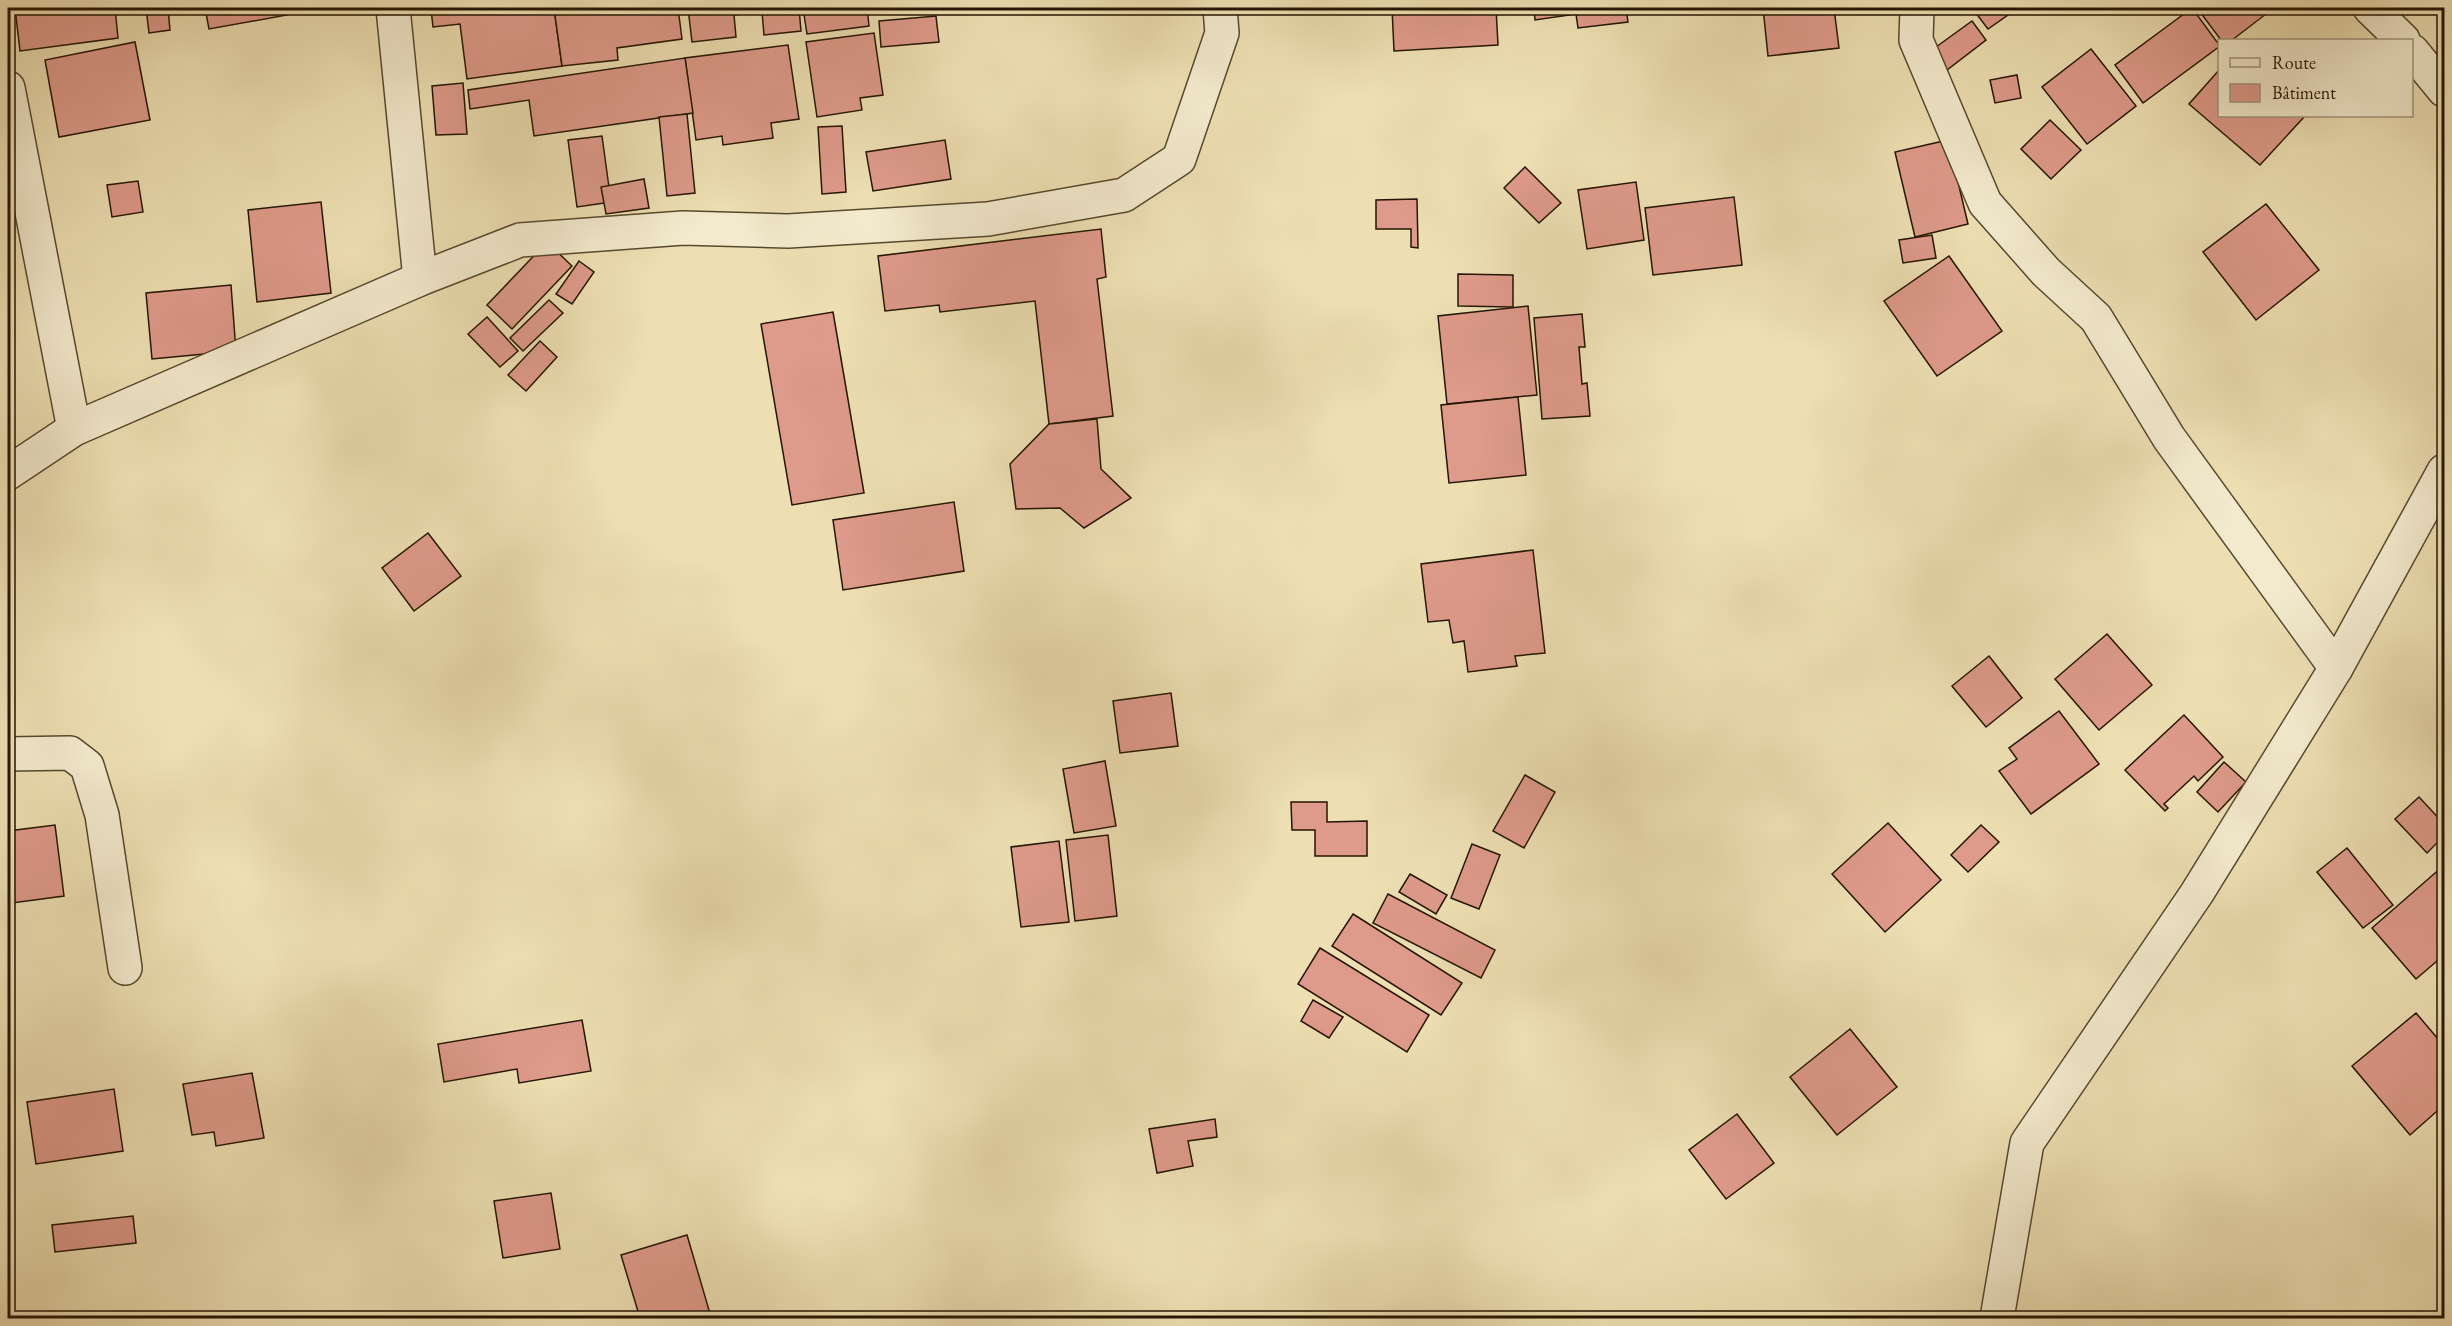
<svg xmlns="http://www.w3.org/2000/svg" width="2452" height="1326" viewBox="0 0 2452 1326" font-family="'EB Garamond',serif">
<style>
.building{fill:#de9a8a;stroke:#251501;stroke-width:1.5}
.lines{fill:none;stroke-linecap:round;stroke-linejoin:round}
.street-casing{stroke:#57482d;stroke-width:36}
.street{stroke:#f3eacd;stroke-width:33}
</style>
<rect width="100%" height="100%" fill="#eddfb2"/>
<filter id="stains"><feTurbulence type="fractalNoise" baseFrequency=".00333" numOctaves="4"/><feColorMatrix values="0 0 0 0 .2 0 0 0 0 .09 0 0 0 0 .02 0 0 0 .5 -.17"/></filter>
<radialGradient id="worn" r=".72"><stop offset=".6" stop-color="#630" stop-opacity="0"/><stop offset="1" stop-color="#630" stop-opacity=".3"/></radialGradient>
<g class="building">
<path d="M15,8h100l3,30 -98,13z"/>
<path d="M146,8h22l2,22 -21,3z"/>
<path d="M205,8h81l1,7 -78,14z"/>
<path d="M440,8h114l8,58 -95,13 -7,-55 -27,3 -2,-18z"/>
<path d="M554,8h124l4,31 -65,9 1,12 -56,6z"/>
<path d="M688,8h111l2,23 -37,4 -2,-23 -28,3 2,22 -44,5z"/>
<path d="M803,8h64l2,18 -62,8z"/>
<path d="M1392,8h104l2,37 -104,6z"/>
<path d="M1534,8h92l2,14 -50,6 -2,-14 -41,6z"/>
<path d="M1763,8h71l5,40 -71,8z"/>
<path d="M1972,8h46l-30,21z"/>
<path d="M2192,8l28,38 -77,57 -28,-38z"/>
<path d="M2197,8h64l5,6 -34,26h-11z"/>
<path d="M936,16l3,26 -58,5 -2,-26z"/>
<path d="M1972,21l14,19 -39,30h-10l-1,-23z"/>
<path d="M874,33l9,62 -23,3 2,12 -45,7 -11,-75z"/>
<path d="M135,42l15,78 -91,17 -14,-77z"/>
<path d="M788,45l11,74 -28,4 2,15 -50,7 -1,-9 -26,4 -11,-82z"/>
<path d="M2091,49l45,57 -49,38 -45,-57z"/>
<path d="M685,58l8,55 -159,23 -5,-36 -59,9 -2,-19z"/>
<path d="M2220,69v47h85l-45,49 -71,-61z"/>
<path d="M2017,75l4,23 -26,5 -5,-23z"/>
<path d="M463,83l4,51 -31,1 -4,-49z"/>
<path d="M687,114l8,79 -28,3 -8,-79z"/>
<path d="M2050,120l31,30 -30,29 -30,-30z"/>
<path d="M842,126l4,66 -24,2 -4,-67z"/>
<path d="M602,136l9,66 -34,5 -9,-67z"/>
<path d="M945,140l6,39 -78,12 -7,-39z"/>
<path d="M1948,140l20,84 -53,13 -20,-85z"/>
<path d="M1525,167l36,36 -22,20 -35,-35z"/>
<path d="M644,179l5,29 -43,6 -5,-27z"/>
<path d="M138,181l5,31 -31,5 -5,-32z"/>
<path d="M1636,182l8,58 -57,9 -9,-59z"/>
<path d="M1734,197l8,68 -89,10 -8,-67z"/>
<path d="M1417,199l1,49 -7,-1v-18h-35v-29z"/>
<path d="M321,202l10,91 -74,9 -9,-92z"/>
<path d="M2266,204l53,66 -63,50 -53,-68z"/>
<path d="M1101,229l5,48 -9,2 16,137 -64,8 -14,-123 -95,11 -1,-7 -54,6 -7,-55z"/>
<path d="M1932,235l4,23 -33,5 -4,-23z"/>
<path d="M547,242l25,24 -60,63 -25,-24z"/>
<path d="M1949,256l53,75 -65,45 -53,-75z"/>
<path d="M579,261l15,11 -22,32 -16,-10z"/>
<path d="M1458,274l55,1v32l-55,-1z"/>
<path d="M231,285l5,66 -84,8 -6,-66z"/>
<path d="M549,300l14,13 -40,38 -13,-13z"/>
<path d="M1528,306l9,89 -90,9 -9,-88z"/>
<path d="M833,312l31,181 -72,12 -31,-181z"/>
<path d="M1582,314l3,33h-6l3,37 5,-1 3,33 -48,3 -8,-101z"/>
<path d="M487,317l31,34 -18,16 -32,-33z"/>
<path d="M540,341l17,16 -31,34 -18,-16z"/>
<path d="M1518,397l8,78 -77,8 -8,-78z"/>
<path d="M1097,419l4,50 30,29 -47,30 -24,-20 -44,1 -6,-45 39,-40z"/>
<path d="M954,502l10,69 -121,19 -10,-70z"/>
<path d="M428,533l33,43 -47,35 -32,-43z"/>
<path d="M1533,550l12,103 -30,3 2,10 -49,6 -4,-31 -11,2 -4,-23 -21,2 -7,-58z"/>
<path d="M2107,634l45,51 -53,45 -44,-51z"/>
<path d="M1989,656l33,42 -36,29 -34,-41z"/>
<path d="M1171,693l7,53 -58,7 -7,-52z"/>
<path d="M2059,711l40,53 -68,50 -32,-43 18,-12 -8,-11z"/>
<path d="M2184,715l39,42 -25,24 -4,-5 -30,28 4,4 -3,3 -40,-41z"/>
<path d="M1105,761l11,65 -42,7 -11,-64z"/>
<path d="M2224,762l22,20 -28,30 -21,-20z"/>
<path d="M1525,775l30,17 -31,56 -31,-17z"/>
<path d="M2419,797l25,27v12l-17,17 -32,-34z"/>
<path d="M1291,802h36v20l40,-1v35h-52v-26h-23z"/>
<path d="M1888,823l53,57 -56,52 -53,-58z"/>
<path d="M55,825l9,71 -52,7 -4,-40v-32z"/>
<path d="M1981,825l18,17 -31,30 -17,-17z"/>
<path d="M1108,835l9,81 -42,5 -9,-81z"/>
<path d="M1059,841l10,81 -48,5 -10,-80z"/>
<path d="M1472,844l28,11 -21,54 -28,-11z"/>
<path d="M2347,848l46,57 -30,23 -46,-56z"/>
<path d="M2442,867l2,2v86l-28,24 -44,-51z"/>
<path d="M1410,874l37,21 -11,19 -37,-22z"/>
<path d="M1388,894l107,56 -14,28 -108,-55z"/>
<path d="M1353,914l109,69 -21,32 -109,-69z"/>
<path d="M1320,948l109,67 -22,37 -109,-68z"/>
<path d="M1313,1000l30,17 -14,21 -28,-17z"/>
<path d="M2416,1013l28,33v59l-34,30 -58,-69z"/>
<path d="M582,1020l9,51 -72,12 -2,-14 -73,13 -6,-38z"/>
<path d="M1850,1029l47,58 -60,48 -47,-58z"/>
<path d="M252,1073l12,65 -48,8 -2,-14 -22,3 -9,-51z"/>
<path d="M114,1089l9,62 -87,13 -9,-62z"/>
<path d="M1737,1114l37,49 -48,36 -37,-49z"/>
<path d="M1215,1119l2,18 -29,4 5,25 -36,7 -8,-44z"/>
<path d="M551,1193l9,56 -57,9 -9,-57z"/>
<path d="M133,1216l3,27 -81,9 -3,-27z"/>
<path d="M687,1235l24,82 -71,1 -19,-63z"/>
</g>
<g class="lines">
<defs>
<g id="street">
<path d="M393,8l27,271"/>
<path d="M1917,8l-1,32 69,163 61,69 50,46 73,120 167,230"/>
<path d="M2370,8l33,32"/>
<path d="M2412,51l32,39"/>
<path d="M8,88l66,341"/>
<path d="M8,473l66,-44 346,-150 100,-39 163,-12 105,3 200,-12 136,-24 55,-36 43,-126 -2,-25"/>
<path d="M8,754l62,-1 17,13 15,49 23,153"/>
<path d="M1997,1318l30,-175 170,-250 139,-225 108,-197"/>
</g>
</defs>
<use href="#street" class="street-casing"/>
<use href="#street" class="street"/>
</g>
<rect width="2452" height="1326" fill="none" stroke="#eddfb2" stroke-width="30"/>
<rect x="9" y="9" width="2434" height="1308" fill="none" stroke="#251501" stroke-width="3"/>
<rect x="15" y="15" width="2422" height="1296" fill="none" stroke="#251501" stroke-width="1.5"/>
<rect x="2218" y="39" width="195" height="78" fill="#f3eacd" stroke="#a1957b" stroke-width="1.5"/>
<rect x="2230" y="58" width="30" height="9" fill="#f3eacd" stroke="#a1957b" stroke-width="1.5"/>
<text x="2272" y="69" font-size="18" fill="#251501">Route</text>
<rect x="2230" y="84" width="30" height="18" fill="#de9a8a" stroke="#a1957b" stroke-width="1.5"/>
<text x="2272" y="99" font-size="18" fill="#251501">Bâtiment</text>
<rect width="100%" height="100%" filter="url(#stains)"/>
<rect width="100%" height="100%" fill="url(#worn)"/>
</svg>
